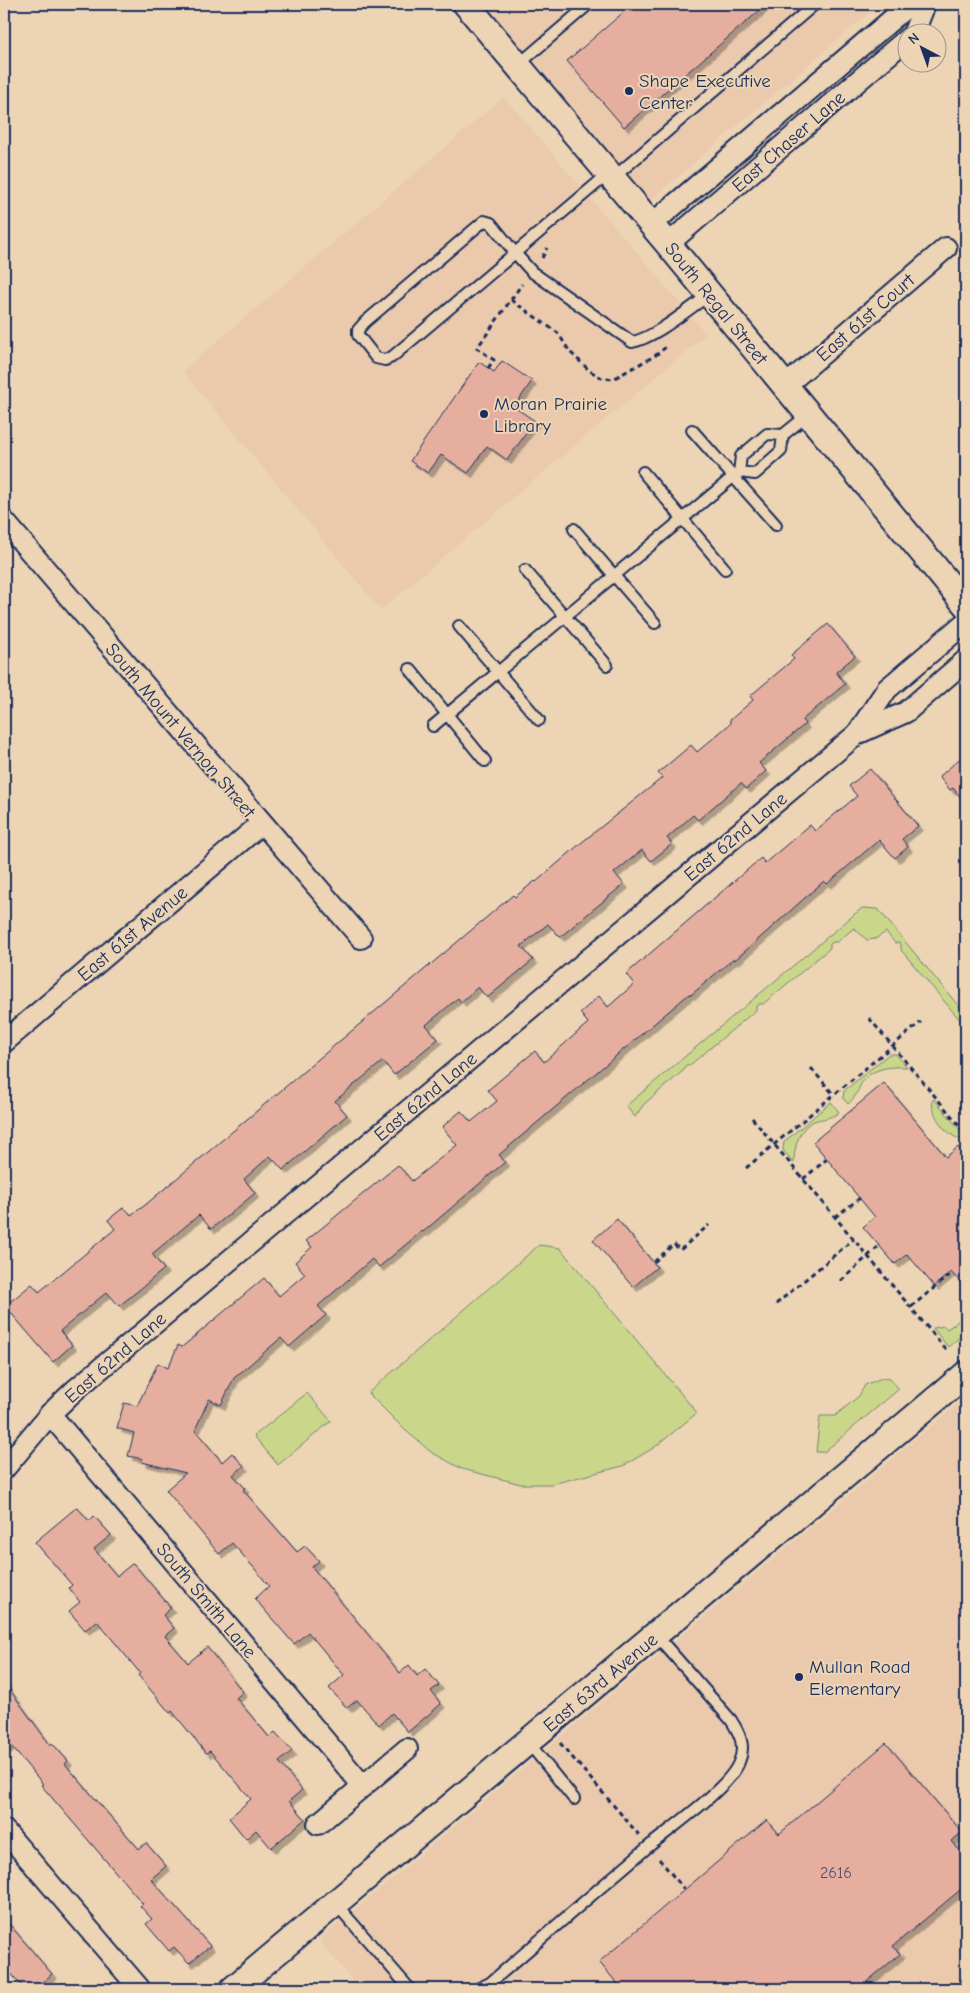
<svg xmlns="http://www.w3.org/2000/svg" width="970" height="1993" viewBox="0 0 970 1993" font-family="'Comic Neue',sans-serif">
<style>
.built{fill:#eac9ad}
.green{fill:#cad78a;stroke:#728374}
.building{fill:#e6ae9e;stroke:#1b2f5e;filter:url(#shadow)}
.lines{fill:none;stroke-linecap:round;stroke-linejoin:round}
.service-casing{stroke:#1b2f5e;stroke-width:14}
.minor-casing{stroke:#1b2f5e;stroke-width:24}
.tertiary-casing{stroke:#1b2f5e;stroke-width:29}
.path{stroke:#1b2f5e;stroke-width:3;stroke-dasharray:5 4;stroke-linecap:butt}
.service{stroke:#ecd4b4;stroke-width:10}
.minor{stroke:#ecd4b4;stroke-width:20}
.tertiary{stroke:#ecd4b4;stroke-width:25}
.poi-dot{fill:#1b2f5e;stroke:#ecd4b4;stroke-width:2}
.labels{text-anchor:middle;stroke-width:4;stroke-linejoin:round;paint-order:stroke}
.number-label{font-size:16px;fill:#4e4f6e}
.poi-label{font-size:19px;fill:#1b2f5e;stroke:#ecd4b4;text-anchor:start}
.street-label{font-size:19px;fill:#1b2f5e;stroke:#ecd4b4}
</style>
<defs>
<filter id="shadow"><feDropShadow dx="4.5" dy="4.5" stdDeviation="0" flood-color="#0004"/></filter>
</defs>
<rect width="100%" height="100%" fill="#ecd4b4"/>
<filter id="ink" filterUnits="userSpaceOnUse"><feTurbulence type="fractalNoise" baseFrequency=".02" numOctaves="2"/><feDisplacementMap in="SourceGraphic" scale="10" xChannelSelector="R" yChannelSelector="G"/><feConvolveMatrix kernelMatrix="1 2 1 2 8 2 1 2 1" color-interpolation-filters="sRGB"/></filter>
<g filter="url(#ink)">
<g class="built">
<path d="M484,4h395l-230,197z"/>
<path d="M504,97l202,237 -325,276 -198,-239z"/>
<path d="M958,1404l8,10v575h-606l-41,-49z"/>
</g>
<g class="green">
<path d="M862,908l16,1 88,106v12l-65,-77v-4l-2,-4 -4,1 -9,-11 -11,7 -8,1 -13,-12 -17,14h-4l-3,2v4l-67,56h-4l-3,2v4l-66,55h-4l-3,6 -39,33 -9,13 -9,-11z"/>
<path d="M889,1054h7l11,13c-18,-1 -36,1 -46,17 -4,8 -6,14 -13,20l-5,-6 1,-7z"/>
<path d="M934,1099l32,38v5c-18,-6 -33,-22 -34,-41z"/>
<path d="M831,1102l8,10c-7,6 -13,6 -22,8 -18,5 -23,27 -23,43l-11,-13 1,-8z"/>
<path d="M539,1245l21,3 137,165 -42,34 -32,19 -71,18h-31l-59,-15 -31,-17 -26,-22 -37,-37z"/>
<path d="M966,1311v21l-18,15 -15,-19 11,-2 3,3 9,-6z"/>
<path d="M882,1378l8,1 9,10 -75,63h-8l4,-36h15l24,-20 6,-11z"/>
<path d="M307,1393l24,28 -53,44 -24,-29z"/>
</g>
<g class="building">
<path d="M633,4h134l-143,123 -57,-66z"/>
<path d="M502,361l30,20 -18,26 21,14 -28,39 -20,-14 -19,27 -27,-18 -13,18 -18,-12 69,-99 15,10z"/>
<path d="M828,624l27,32 -19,16 9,12 -43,36 3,4 -46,39 7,8 -20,18 -5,-6 -43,37 -5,-5 -26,23 5,6 -21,17 -9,-11 -28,23 10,11 -64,53 -12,-13 -27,22 12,14 -46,38 -9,-11 -17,15 -3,-4 -32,27 12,14 -44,36 -11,-14 -29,24 -19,16 12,14 -64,55 -13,-14 -26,23 11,14 -19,16 -25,20 -12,-14 -47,39 12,15 -19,16 -26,21 -12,-14 -47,39 12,14 -19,17 -48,-56 27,-22 7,8 76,-63 -7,-9 16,-13 7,8 13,-9 369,-311 2,2 20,-16 1,1 45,-39 81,-65 -4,-5 33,-28 6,7 34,-29 -2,-2 24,-21 -3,-4 44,-37 -3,-4z"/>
<path d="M966,753v51l-13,-16 -3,2 -11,-13z"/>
<path d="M870,769l48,57 -16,13 6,8 -13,11 -16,-18 -52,44 -3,-3 -89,79 -1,-2 -43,37 -2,-1 -190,161 6,7 -82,70 -1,-1 -43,36 -7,-8 -54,47 8,9 -37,32 -8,-9 -47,40 -13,27 -12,-6 -14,31 27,32 10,-9 12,13 -11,9 12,13 -2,2 54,62 8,-6 14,15 -7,6 88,106 9,-8 8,11 8,-7 14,16 -8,6 10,13 -33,28 -16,-19 -13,12 -22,-25 -10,8 -18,-20 15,-13 -36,-43 -14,12 -39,-45 14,-13 -14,-17 -23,-26 -13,11 -53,-64 20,-17 -44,-11 1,-3 -15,-3 6,-23 -17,-5 7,-25 13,3 21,-43 10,5 10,-23 4,2 82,-69 15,18 26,-22 -10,-12 17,-15 -6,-6 92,-76 14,16 45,-36 -15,-18 19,-16 10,11 26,-21 -9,-11 47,-39 9,11 44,-39 -8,-10 19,-17 9,11 26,-23 -8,-10 135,-116 4,5 45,-38 5,6 42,-35 -8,-10z"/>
<path d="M884,1083l62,74 12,-10 8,10v132l-15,-17 -17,14 -27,-32 -12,10 -32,-37 12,-10 -62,-75z"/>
<path d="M617,1219l40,48 -24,20 -40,-47z"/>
<path d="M77,1507l12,14 5,-5 17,19 -17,14 23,27 16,-13 38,45 -8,7 11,13 -9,8 23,27 19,-16 36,45 -7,6 33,39 6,-5 17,19 -13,11 23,28 -13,11 16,18 -34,29 -15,-18 -10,9 -17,-21 22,-19 -41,-48 -4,2 -34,-42 -2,2 -32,-38 2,-2 -43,-52 -12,9 -16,-19 11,-9 -11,-14 3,-3 -37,-43z"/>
<path d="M4,1682l46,63 2,-2 16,18 -3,3 44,51 30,34 7,-6 20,23 -15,13 59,67 -21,17 -15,-16 -5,4 -23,-27 6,-5 -12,-13 3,-2 -102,-119 2,-1 -32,-38 -7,6z"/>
<path d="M886,1743l76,89 -10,9 14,18v26l-73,61 7,8 -42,35h-236l-23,-27 168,-142 12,14z"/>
<path d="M4,1918l48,56 -18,15h-10l-20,-24z"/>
</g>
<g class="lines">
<defs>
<g id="service">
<path d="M518,65l71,-61"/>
<path d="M608,174l-93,79 17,19 100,70c21,-3 58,-34 77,-47"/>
<path d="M613,178l202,-174"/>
<path d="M484,221l7,2 24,30 -123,104 -7,3 -9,-2 -18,-23v-5l7,-8z"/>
<path d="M692,430l84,95"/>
<path d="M783,435l-2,16 -26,23 -16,-2 2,-16 26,-22 16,1 26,-21"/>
<path d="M643,472l82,97"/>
<path d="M574,529l81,94"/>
<path d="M525,570l82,95"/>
<path d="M459,626l80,94"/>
<path d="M410,669l75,92"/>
<path d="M433,726l306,-254"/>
<path d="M528,1742l46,57"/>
<path d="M335,1903l75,86"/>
<path d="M477,1989l13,-6c52,-45 105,-91 158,-136 23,-19 82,-60 91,-85 7,-16 1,-28 -8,-42l-75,-85"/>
</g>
<g id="minor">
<path d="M914,32l11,-28"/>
<path d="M652,224l258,-220"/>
<path d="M668,244l240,-206"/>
<path d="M785,386l161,-138"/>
<path d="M4,521l357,417"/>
<path d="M857,734l49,-22 60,-52"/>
<path d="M4,1042l257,-218"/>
<path d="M50,1414l313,372"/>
<path d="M4,1469l46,-55 25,-24 782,-656 30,-45 79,-67"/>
<path d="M318,1824l89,-75"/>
<path d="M4,1830l136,159"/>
</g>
<g id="tertiary">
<path d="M466,4l202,240 298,361"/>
<path d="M233,1989l733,-615"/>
</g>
</defs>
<use href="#service" class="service-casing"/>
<use href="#minor" class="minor-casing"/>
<use href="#tertiary" class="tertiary-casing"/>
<g class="path">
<path d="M542,258l5,-10"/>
<path d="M511,300l47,33 12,19 20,19 12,7 11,1 43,-24 10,-8"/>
<path d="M488,368l6,-8 -17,-12 45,-64"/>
<path d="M869,1018l97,115"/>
<path d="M811,1068l23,27"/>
<path d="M752,1118l196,234"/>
<path d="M746,1168l175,-146"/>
<path d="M803,1179l24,-20"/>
<path d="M835,1217l25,-19"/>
<path d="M654,1262l20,-18 6,6 29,-25"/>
<path d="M841,1281l38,-35"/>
<path d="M776,1304l78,-65"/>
<path d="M911,1307l41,-34"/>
<path d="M560,1743l79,92"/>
<path d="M659,1859l25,30"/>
</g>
<use href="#service" class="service"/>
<use href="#minor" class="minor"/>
<use href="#tertiary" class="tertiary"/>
</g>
</g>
<g class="poi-dot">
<circle cx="629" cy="91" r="5"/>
<circle cx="484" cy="414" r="5"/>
<circle cx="799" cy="1677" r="5"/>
</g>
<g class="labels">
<g class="number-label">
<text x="836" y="1878">2616</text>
</g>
<g class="poi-label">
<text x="639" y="87">Shape Executive<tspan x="639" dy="22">Center</tspan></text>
<text x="494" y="410">Moran Prairie<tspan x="494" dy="22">Library</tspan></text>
<text x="809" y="1673">Mullan Road<tspan x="809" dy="22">Elementary</tspan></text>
</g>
<g class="street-label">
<text transform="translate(788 141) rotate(-41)" y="7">East Chaser Lane</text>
<text transform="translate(717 303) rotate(51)" y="7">South Regal Street</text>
<text transform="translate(865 317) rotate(-41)" y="7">East 61st Court</text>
<text transform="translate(181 730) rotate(50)" y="7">South Mount Vernon Street</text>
<text transform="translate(735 836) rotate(-40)" y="7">East 62nd Lane</text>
<text transform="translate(132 933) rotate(-40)" y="7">East 61st Avenue</text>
<text transform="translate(425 1096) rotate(-40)" y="7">East 62nd Lane</text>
<text transform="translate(115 1357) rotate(-41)" y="7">East 62nd Lane</text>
<text transform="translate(207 1600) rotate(50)" y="7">South Smith Lane</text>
<text transform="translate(600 1682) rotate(-40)" y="7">East 63rd Avenue</text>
</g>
</g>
<rect width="970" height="1993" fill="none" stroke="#ecd4b4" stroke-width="20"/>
<rect x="10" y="10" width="950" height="1973" fill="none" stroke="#1b2f5e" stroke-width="2" filter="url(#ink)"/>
<g transform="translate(922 48) rotate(319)"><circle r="24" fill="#ecd4b4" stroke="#989292"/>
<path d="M0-4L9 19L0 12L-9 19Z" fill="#1b2f5e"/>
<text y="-8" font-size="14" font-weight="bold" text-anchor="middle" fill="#1b2f5e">N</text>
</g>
</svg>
